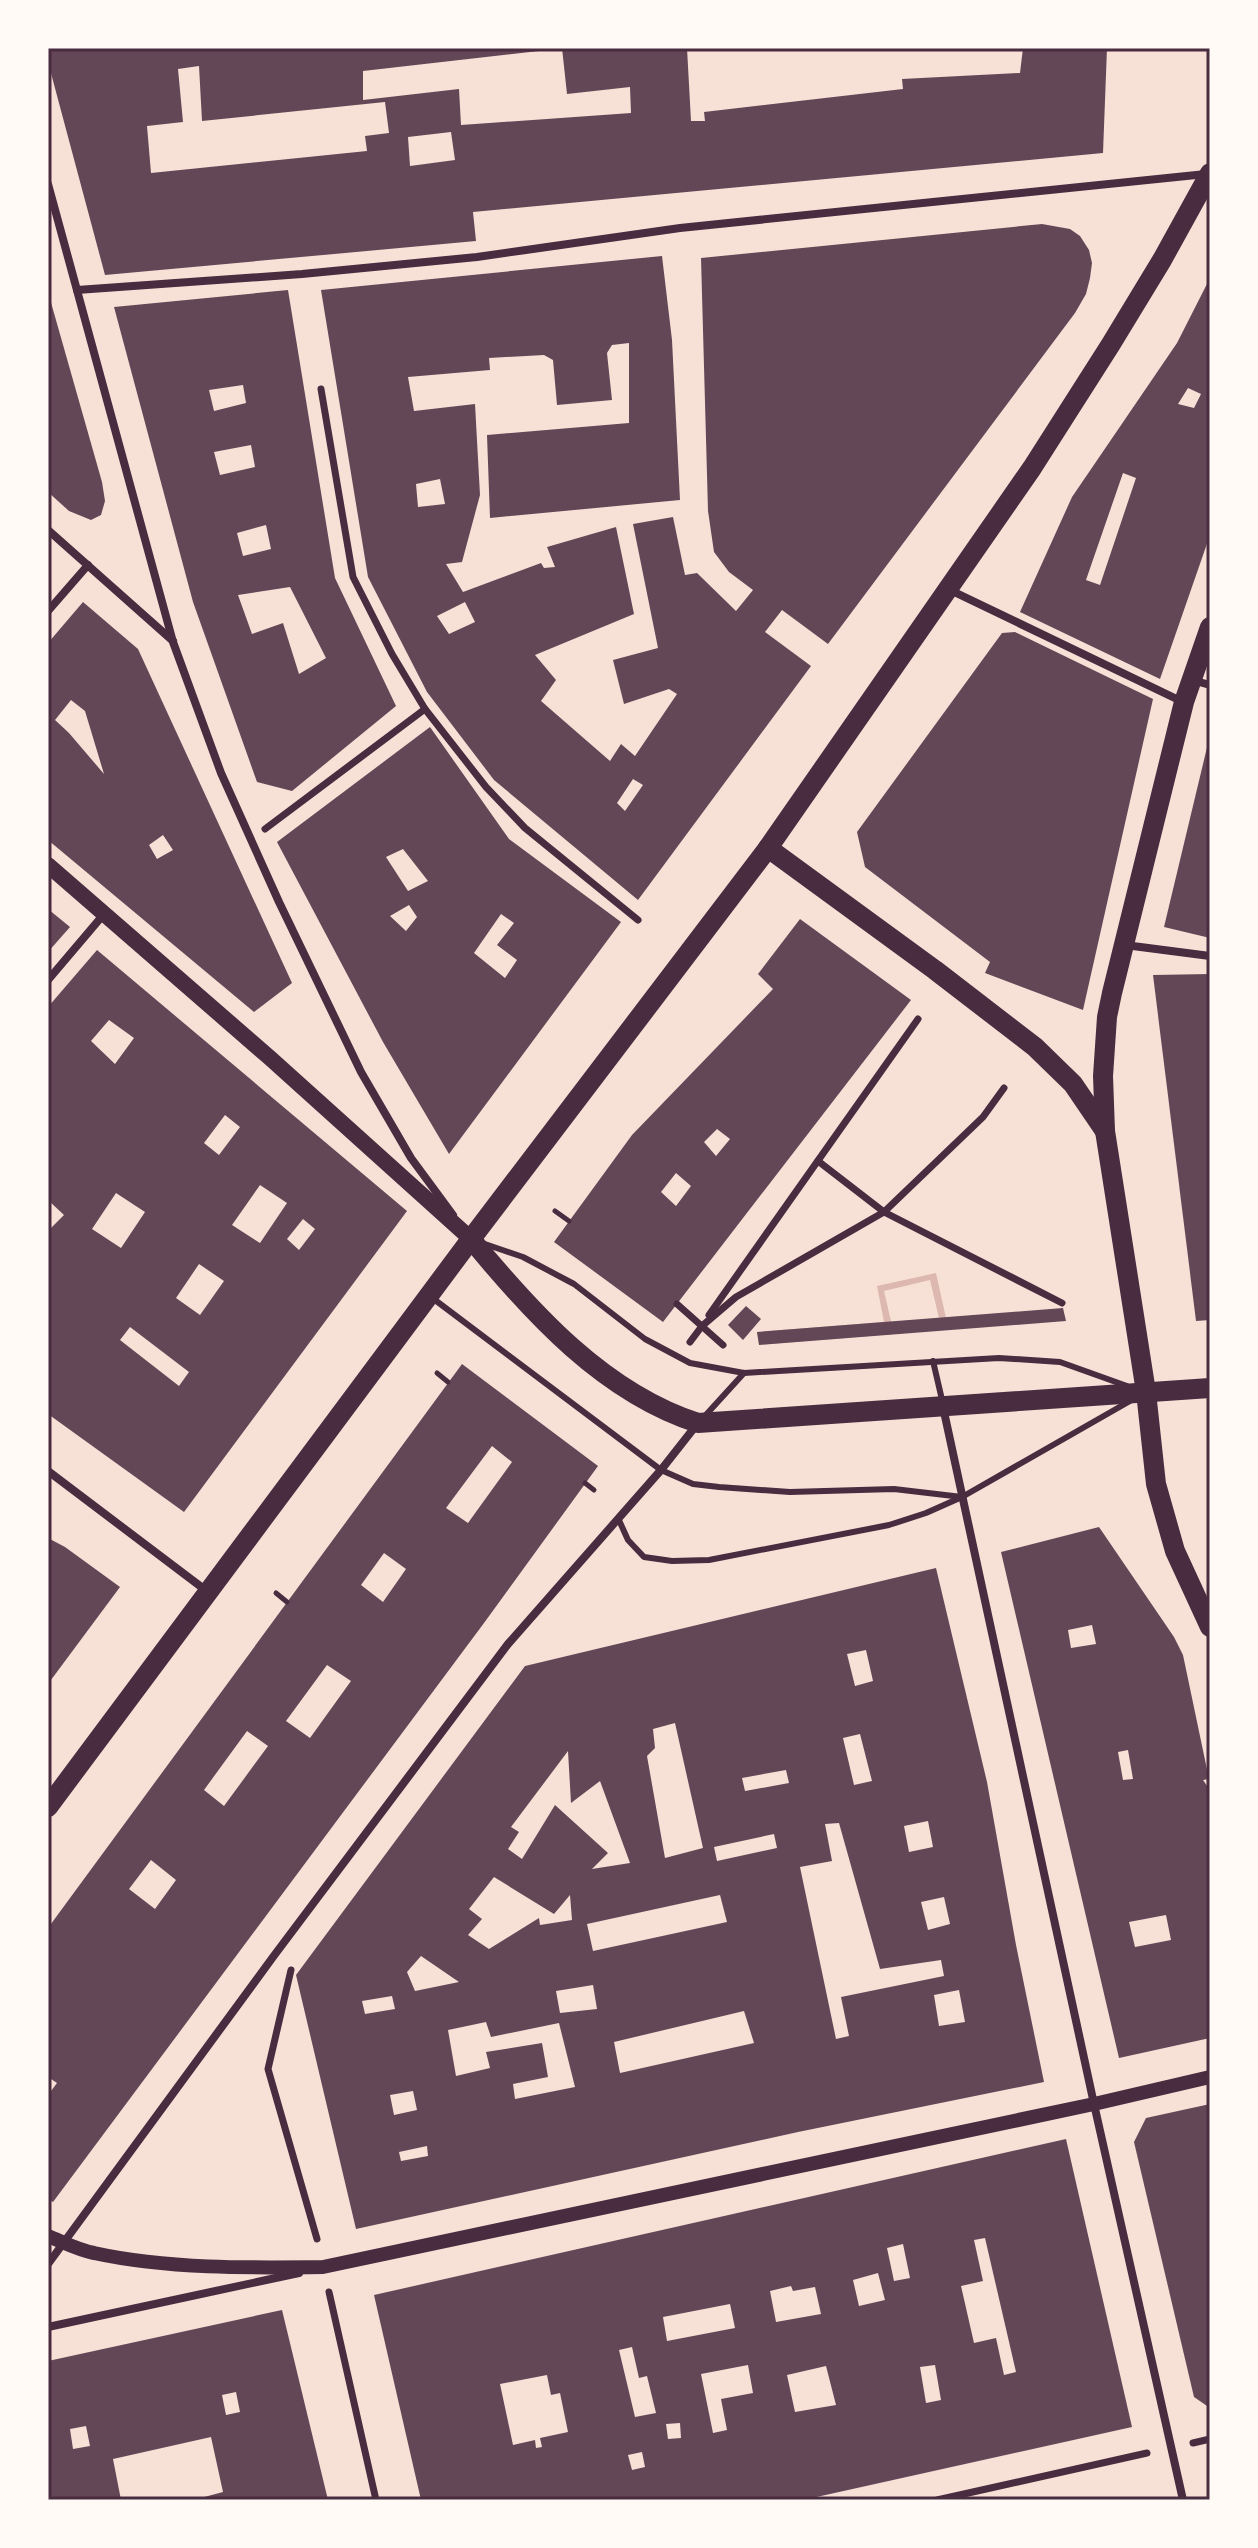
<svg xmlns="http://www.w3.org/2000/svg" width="1258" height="2548" viewBox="0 0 1258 2548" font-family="Mulish,sans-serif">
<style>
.water{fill:#dcb8b0}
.building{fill:#644757;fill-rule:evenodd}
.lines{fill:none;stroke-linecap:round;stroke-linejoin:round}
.path{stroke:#4a2c40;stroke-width:5}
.service{stroke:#4a2c40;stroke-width:6}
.pedestrian{stroke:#4a2c40;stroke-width:7}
.minor{stroke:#4a2c40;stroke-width:8}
.tertiary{stroke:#4a2c40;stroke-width:14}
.secondary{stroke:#4a2c40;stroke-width:16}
.primary{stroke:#4a2c40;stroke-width:20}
.neatline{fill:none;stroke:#4a2c40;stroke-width:3}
</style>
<rect width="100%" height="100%" fill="#f7e1d7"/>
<path class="water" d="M936,1273l10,45 -4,13 -12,-51 -46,11 10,43 -135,11 -2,-13 127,-10 -7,-36z"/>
<g class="building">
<path d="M48,48h499l1,2 -185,21v29l96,-11 2,36 170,-12 -1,-26 -63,7 -5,-46h125l4,73h14l-1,-9 199,-23 -1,-10 118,-6 3,-25h84l-4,105 -630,59 3,29 -371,34 -57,-213zM199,66l3,55 183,-19 4,31 -24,3 2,15 -216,22 -4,-47 36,-4 -5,-53zM451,132l4,28 -45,6 -2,-29z"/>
<path d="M1042,224l28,5 10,7 9,14 3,13 -2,15 -4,16 -11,19 -247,331 -46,-34 -17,22 46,34 -173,234 -144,-120 -67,-88 -59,-115 -47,-287 341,-34 10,84 8,160 -190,18 -3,-83 142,-12v-80l-17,2 -5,8 5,47 -55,5 -4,-45 -9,-5 -55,3 1,12 -82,7 6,34 61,-7 5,91 -18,67 -16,2 17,28 78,-29 3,5 11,-1 -8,-20 69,-20 18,87 -99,41 21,25 -15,21 69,60 11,-17 14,12 42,-62 -8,-5 -45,15 -11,-44 45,-12 -25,-124 40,-7 12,58 12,-2 39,38 17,-21 -24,-18 -15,-20 -6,-41 -7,-253zM440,479l5,25 -27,3 -2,-23zM465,602l10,20 -26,12 -12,-18zM633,779l10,6 -18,26 -8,-8z"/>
<path d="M1210,278v257l-50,144 -140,-67 52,-115 105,-154zM1188,388l13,6 -7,14 -16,-4zM1123,473l13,5 -36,107 -14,-5z"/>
<path d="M288,290l47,288 61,128 -104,85 -35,-9 -64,-180 -79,-295zM243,385l3,18 -32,8 -5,-21zM251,445l4,22 -35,8 -6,-23zM266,525l5,24 -28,7 -6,-23zM290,587l36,71 -27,16 -16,-51 -31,11 -14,-39z"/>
<path d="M48,292l54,190 3,19 -4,14 -10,5 -22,-9 -21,-19z"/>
<path d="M83,602l55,47 154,334 -38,29 -206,-172v-197zM71,700l14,11 19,63 -35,-41 -14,-13zM163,835l10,15 -16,9 -8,-14z"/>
<path d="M1015,632l138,67 -70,311 -98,-37 5,-11 -125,-95 -8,-35 145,-199z"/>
<path d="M430,727l79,112 112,83 -172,232 -66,-112 -106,-200zM403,849l25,32 -20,10 -22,-34zM409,905l8,12 -11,14 -16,-15zM501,914l13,9 -17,22 20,15 -12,18 -31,-25z"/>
<path d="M1209,739h1v199l-46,-11z"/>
<path d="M48,909l22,18 -22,25z"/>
<path d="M800,919l111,81 -248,322 -109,-80 78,-107 141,-146 -15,-15zM717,1129l13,10 -14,17 -12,-14zM676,1173l15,13 -15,20 -15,-14z"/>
<path d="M97,950l310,261 -223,301 -136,-98v-183l16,-16 -16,-15v-193zM109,1020l25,18 -19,26 -24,-23zM225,1115l15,12 -21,28 -15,-12zM260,1185l27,18 -27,40 -28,-18zM116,1193l29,19 -24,36 -29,-19zM303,1219l12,10 -16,21 -12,-11zM199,1264l25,17 -24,34 -24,-17zM130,1327l59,45 -10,14 -59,-46z"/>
<path d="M1210,974v346l-14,1 -43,-346z"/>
<path d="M746,1306l15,13 -18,21 -15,-15z"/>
<path d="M1063,1308l3,13 -307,24 -2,-13z"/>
<path d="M462,1364l136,102 -114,157 -431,579 -5,-3v-104l9,-12 -9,-6v-149zM492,1446l20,16 -44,61 -22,-15zM384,1553l22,16 -23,33 -22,-17zM327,1665l24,16 -41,57 -24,-17zM247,1731l21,15 -44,60 -20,-16zM151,1860l25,20 -21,29 -26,-20z"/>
<path d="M1099,1527l75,110 9,18 26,124 -6,1 7,10v248l-91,20 -118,-506zM1092,1625l4,19 -25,4 -3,-18zM1128,1750l5,29 -10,1 -5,-28zM1166,1915l5,25 -36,7 -6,-25z"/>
<path d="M48,1538l17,9 55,40 -72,97z"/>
<path d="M936,1568l51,214 29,163 28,137 -246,50 -442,97 -60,-254 229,-309zM866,1650l7,31 -18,5 -8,-32zM675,1723l28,125 -38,10 -18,-102 8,-8 -2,-19zM860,1734l12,47 -18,4 -11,-47zM568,1751l3,52 29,-22 30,82 -38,6 16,-16 -53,-48 -33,54 -14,-10 11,-17 -8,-5zM786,1770l3,13 -44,8 -3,-13zM928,1821l5,26 -24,5 -5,-26zM839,1823l41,146 61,-9 3,16 -103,21 8,39 -13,3 -36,-172 32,-6 -7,-37zM774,1834l3,14 -60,13 -3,-14zM494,1877l60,37 16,-19 2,25 -32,5 -1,-7 -50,31 -21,-14 14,-16 -13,-10zM720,1895l7,27 -134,29 -6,-27zM944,1897l6,27 -22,6 -7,-28zM421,1956l38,26 -44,9 -8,-19zM593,1985l4,24 -37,4 -4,-22zM959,1990l6,32 -26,4 -5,-31zM392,1996l3,13 -30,5 -3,-13zM744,2011l10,32 -134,30 -6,-31zM486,2022l5,15 68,-14 16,64 -60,12 -2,-15 35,-7 -6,-34 -56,9 4,16 -34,8 -8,-46zM413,2091l4,19 -23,5 -4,-20zM427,2146l1,10 -27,5 -2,-9z"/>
<path d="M1210,2104v304l-16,-11 -60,-255 12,-24z"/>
<path d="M1066,2139l66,288 -329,73h-382l-47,-205zM985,2238l31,134 -12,3 -8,-37 -22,5 -13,-57 22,-5 -9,-41zM903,2244l7,34 -16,3 -7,-33zM878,2273l7,27 -26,6 -6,-26zM791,2286l2,5 22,-4 6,27 -45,8 -6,-31zM730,2304l5,24 -68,13 -4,-24zM632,2347l7,31 8,-2 9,37 -21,4 -16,-67zM748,2365l5,28 -32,6 6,31 -14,3 -12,-59zM935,2365l6,35 -15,3 -6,-36zM826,2366l10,39 -41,7 -8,-37zM547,2375l4,20 9,-2 8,39 -28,6 2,9 -6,1 -1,-8 -22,5 -13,-61zM680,2423l1,15 -13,1 -2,-15zM642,2452l3,15 -13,3 -4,-15z"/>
<path d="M282,2310l46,190h-135l30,-8 -12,-55 -98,22 8,41h-73v-139zM236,2392l4,20 -14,3 -4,-20zM86,2426l4,20 -17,3 -3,-20z"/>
</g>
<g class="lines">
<g class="path">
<path d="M555,1211l14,10"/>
<path d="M437,1373l11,9"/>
<path d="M585,1483l9,7"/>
<path d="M276,1593l11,9"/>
</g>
<g class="service">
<path d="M482,1243l41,14 51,27 71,55 45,24 54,10 255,-15 61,4 67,24"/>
<path d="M431,1297l230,173 32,14 26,3 71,5 104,-3 68,8"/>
<path d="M933,1361l10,43"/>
<path d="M704,1417l40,-44"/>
<path d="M618,1518l10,22 16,17 28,4 37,-1 180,-35 37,-12 36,-16 168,-96"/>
</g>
<g class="pedestrian">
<path d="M321,389l32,188 39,77 33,55 61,78 39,41 113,92"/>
<path d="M265,829l160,-120"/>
<path d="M818,1161l66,51 178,91"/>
<path d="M677,1304l46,41"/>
<path d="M709,1315l209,-296"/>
<path d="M690,1342l12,-16 34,-29 148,-85 99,-95 21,-29"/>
<path d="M291,1970l-23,99 49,170"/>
<path d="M329,2292l47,208"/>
<path d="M1193,2443l17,-4"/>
<path d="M937,2500l210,-47"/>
</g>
<g class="minor">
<path d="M48,184l125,458 48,131 58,129 82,170 50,86 42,57"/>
<path d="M77,290l225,-16 175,-17 203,-29 526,-54"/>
<path d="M48,530l125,111"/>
<path d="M950,590l233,112"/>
<path d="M48,611l40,-46"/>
<path d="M1192,680l18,5"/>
<path d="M1125,945l85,11"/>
<path d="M48,980l56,-66"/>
<path d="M943,1407l151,697 89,396"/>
<path d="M48,1471l160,121"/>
<path d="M48,2264l225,-307 235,-313 153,-174 37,-47"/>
<path d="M48,2327l251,-54"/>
</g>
<path class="tertiary" d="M48,2236c15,6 30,14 46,17 73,16 155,15 229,14l771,-163 116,-27"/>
<path class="secondary" d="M48,865l222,193 201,181"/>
<g class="primary">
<path d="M1210,627l-26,75 -72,291 -5,24 -4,59 2,55 41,261 10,92 19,67 35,76"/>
<path d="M768,848l167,122 100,77 38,37 32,47"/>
<path d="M471,1239c61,74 133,154 227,184l512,-35"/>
<path d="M48,1807l423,-568 297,-391 264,-380 79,-124 51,-84 48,-87"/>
</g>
</g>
<rect width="1258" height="2548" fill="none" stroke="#fffaf5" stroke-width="100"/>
<rect x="50" y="50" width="1158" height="2448" class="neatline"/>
</svg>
